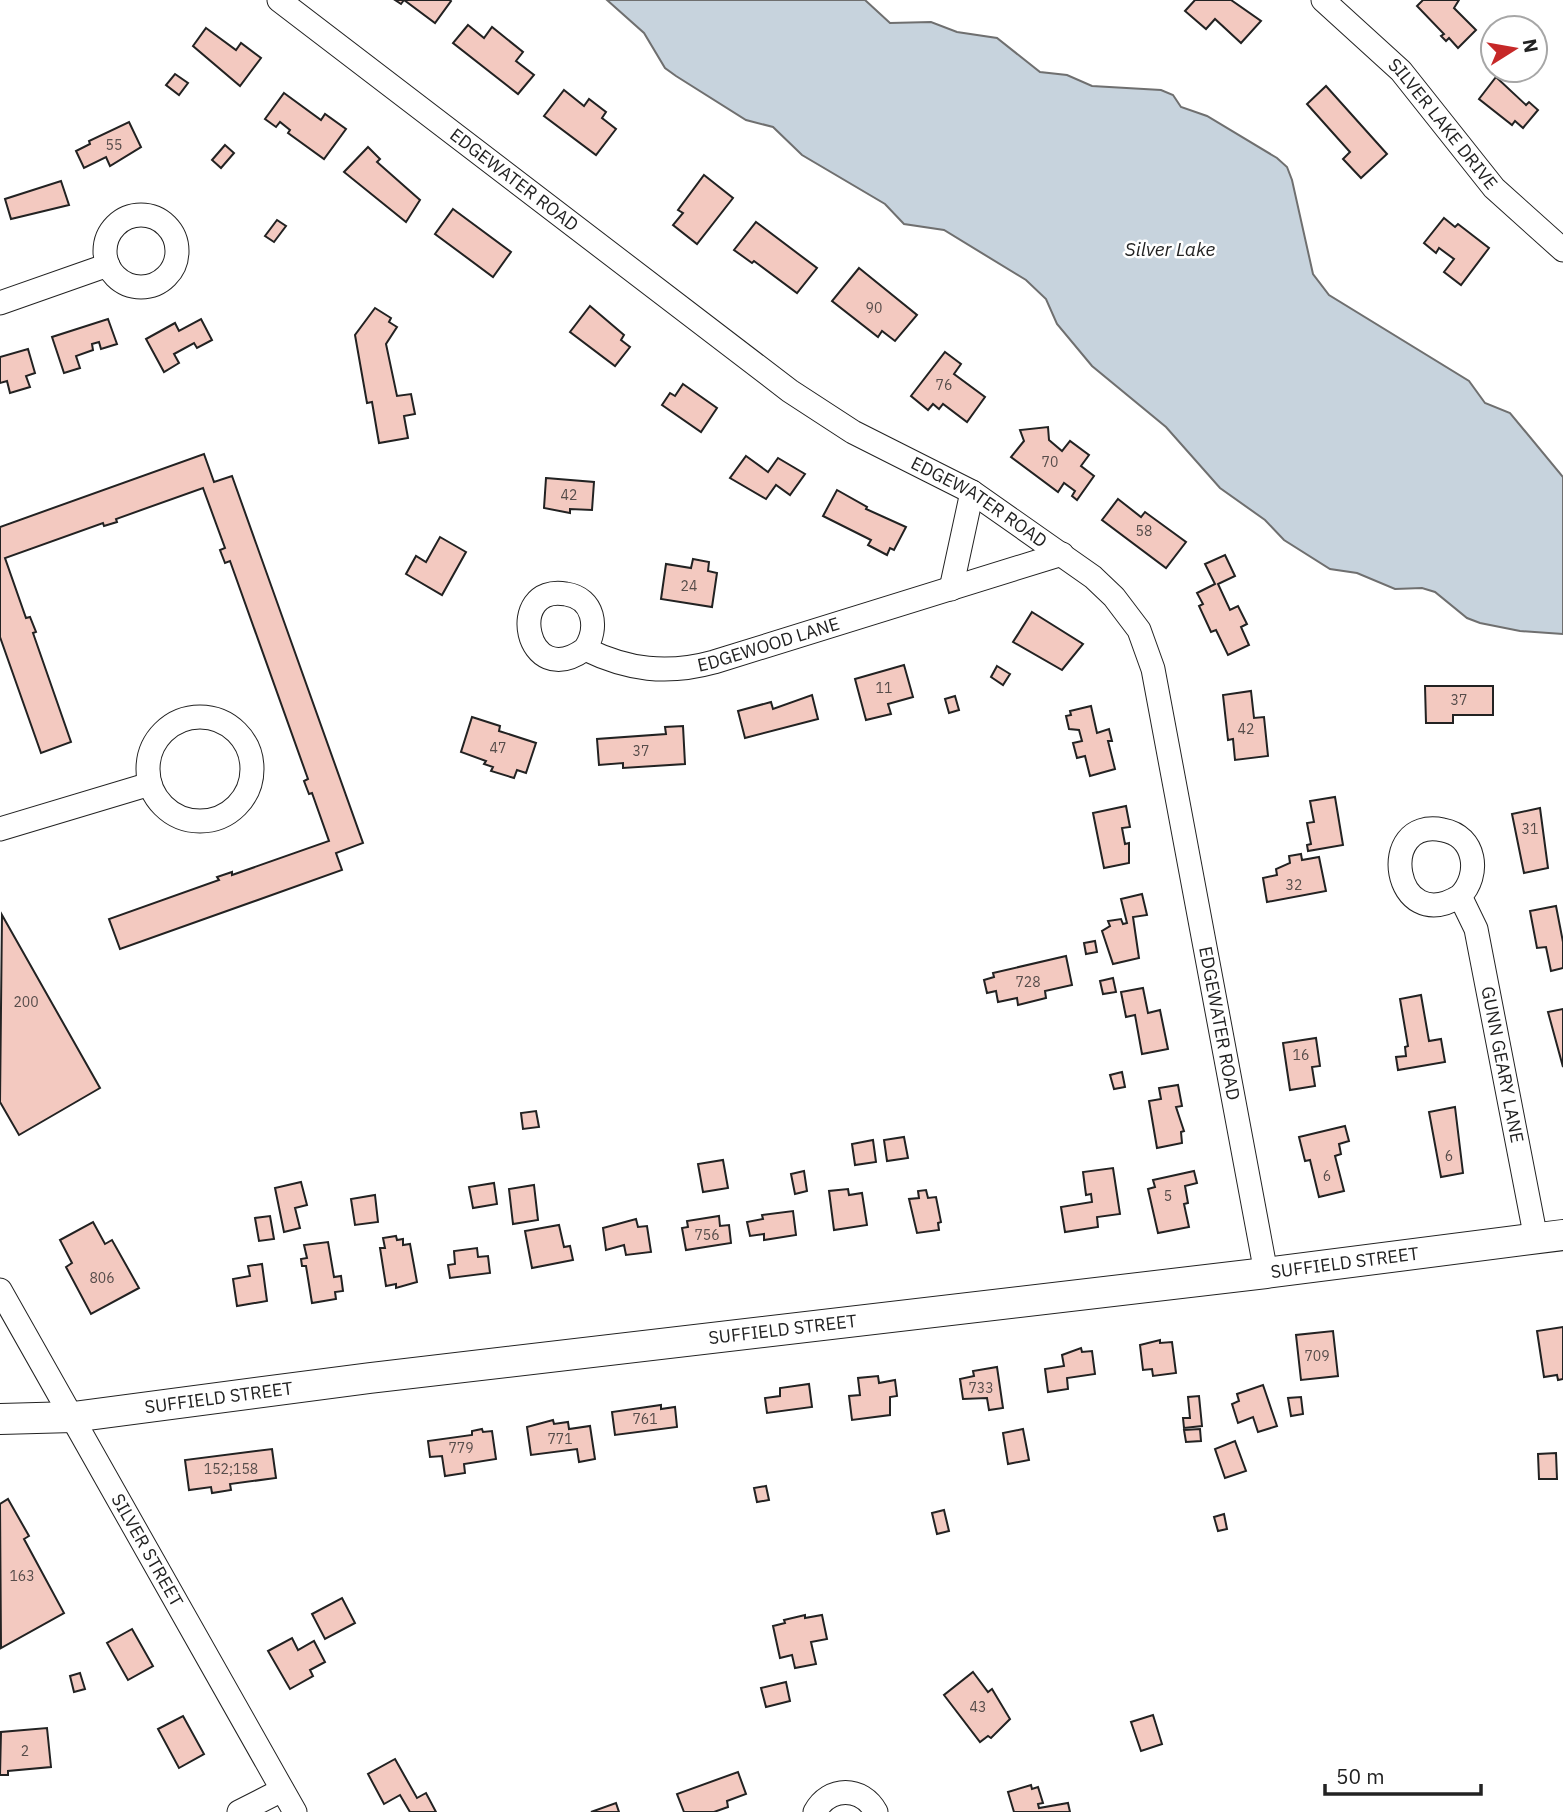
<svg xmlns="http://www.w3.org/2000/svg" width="1563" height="1812" viewBox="0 0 1563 1812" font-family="'IBM Plex Sans',sans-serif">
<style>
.water{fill:#c7d3dd;stroke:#6f6f6f;stroke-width:2}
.building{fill:#f3c9c0;stroke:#222;stroke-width:2}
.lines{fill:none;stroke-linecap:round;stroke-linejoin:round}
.minor-casing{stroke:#222;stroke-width:25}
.major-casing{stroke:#222;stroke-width:32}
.minor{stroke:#fff;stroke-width:23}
.major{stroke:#fff;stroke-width:30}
.labels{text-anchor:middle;stroke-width:5;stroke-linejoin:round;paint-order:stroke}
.number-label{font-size:14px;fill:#564c4a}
.street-label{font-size:18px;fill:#222;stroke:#fff}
.water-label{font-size:19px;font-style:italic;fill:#222;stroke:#fff}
</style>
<rect width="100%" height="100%" fill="#fff"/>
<path class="water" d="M607,0h258l25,23 41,-1 26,10 40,6 43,34 27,3 25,11 69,4 12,5 8,12 26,9 70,42 10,9 5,13 21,94 16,21 140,86 16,22 25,10 53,64v157l-43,-3 -40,-8 -13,-5 -32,-26 -13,-4 -27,1 -38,-16 -27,-4 -46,-29 -19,-20 -45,-32 -54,-61 -74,-61 -35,-42 -11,-25 -20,-19 -82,-50 -40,-6 -19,-20 -83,-49 -29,-28 -27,-7 -70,-44 -11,-8 -21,-35z"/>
<g class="building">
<path d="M395,0h55l1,1 -16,22 -31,-23 -3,4z"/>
<path d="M1195,0h36l30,21 -20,22 -26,-24 -9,10 -21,-18z"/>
<path d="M1423,0h36l-5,8 22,22 -18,18 -9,-10 -3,3 -5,-5 3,-2 -27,-28z"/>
<path d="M468,25l16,13 8,-11 31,25 -7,9 18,14 -16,19 -65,-51z"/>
<path d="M206,28l30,22 5,-7 20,15 -21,28 -47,-40z"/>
<path d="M175,74l13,9 -9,12 -13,-10z"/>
<path d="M1496,77l30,28 3,-3 9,8 -15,18 -8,-7 -3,4 -33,-26z"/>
<path d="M1326,86l61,68 -26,24 -18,-19 7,-7 -43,-48z"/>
<path d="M564,90l20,16 5,-7 17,13 -4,6 14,11 -20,26 -52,-39z"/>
<path d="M284,93l37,27 4,-6 21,15 -22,30 -36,-26 2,-3 -10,-8 -4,5 -11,-8z"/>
<path d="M129,122l12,25 -31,19 -4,-9 -22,11 -8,-17 14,-7 -1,-3z"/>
<path d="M225,145l9,8 -13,15 -9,-8z"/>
<path d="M368,147l12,12 -3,3 43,38 -14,22 -62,-50z"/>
<path d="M704,175l29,23 -36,46 -24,-19 10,-12 -5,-3z"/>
<path d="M61,181l8,24 -58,14 -6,-20z"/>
<path d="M453,209l58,43 -18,25 -58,-43z"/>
<path d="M1444,218l11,9 3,-3 31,24 -28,37 -17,-13 10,-13 -15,-11 -3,5 -12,-10z"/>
<path d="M277,220l9,6 -12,16 -9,-6z"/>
<path d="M756,222l61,46 -20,25 -43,-32 -2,2 -18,-13z"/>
<path d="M859,268l58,47 -22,26 -13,-10 -4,6 -46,-36z"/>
<path d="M590,306l34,29 -3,5 9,7 -15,19 -45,-34z"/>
<path d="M375,308l16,10 -2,4 8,5 -11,17 11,52 14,-2 4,20 -11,2 4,22 -29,5 -7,-41 -5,1 -12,-68z"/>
<path d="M108,319l9,25 -16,5 -2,-7 -7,2 1,6 -17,6 4,12 -16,5 -12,-36z"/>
<path d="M201,319l11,21 -15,8 -3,-5 -20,11 5,9 -15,9 -18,-33 29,-16 4,8z"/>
<path d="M28,349l7,24 -9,3 4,11 -20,6 -3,-12 -7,2v-26z"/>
<path d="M945,352l16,12 -7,10 31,23 -18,25 -24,-18 -4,5 -6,-5 -5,6 -17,-14z"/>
<path d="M683,384l34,24 -16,24 -39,-27 8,-12 5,3z"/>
<path d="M1048,427l1,13 13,11 8,-10 19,14 -8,11 13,10 -17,24 -5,-4 3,-5 -11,-8 -6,9 -47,-35 13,-16 -4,-11z"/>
<path d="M204,454l10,28 18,-6 131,367 -27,10 6,17 -222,79 -11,-30 110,-39 -2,-3 15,-5v3l97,-34 -17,-48 -3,1 -5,-13 4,-2 -78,-218 -5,2 -5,-13 5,-2 -22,-60 -87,31 1,3 -13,4 -1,-3 -98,35 21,60 4,-1 6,15 -3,1 38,109 -30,11 -41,-116v-110z"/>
<path d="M746,456l22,16 10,-14 27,16 -15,21 -14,-10 -10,14 -36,-21z"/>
<path d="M546,478l48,4 -2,28 -22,-1v4l-26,-5z"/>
<path d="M837,490l30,17 -1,2 40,18 -12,23 -4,-2 -3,7 -19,-10 3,-5 -48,-24z"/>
<path d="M1118,499l23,18 4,-5 41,30 -20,26 -64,-48z"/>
<path d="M440,537l26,15 -24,43 -36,-21 10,-18 10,6z"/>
<path d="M1225,555l10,21 -17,8 12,26 8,-4 9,18 -6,3 8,18 -21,10 -12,-25 -5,2 -12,-26 4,-2 -6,-11 18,-9 -10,-20z"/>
<path d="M693,559l16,3 -1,9 9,2 -5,34 -51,-8 5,-35 25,4z"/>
<path d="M1032,612l51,32 -21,26 -49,-28z"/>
<path d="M904,665l9,32 -25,7 3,10 -25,6 -11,-41z"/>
<path d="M997,666l13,8 -7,11 -12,-8z"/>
<path d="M1425,686h68v29h-40v8h-27z"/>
<path d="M1251,691l3,27 10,-1 4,39 -33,4 -2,-21 -5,1 -5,-45z"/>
<path d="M812,695l6,24 -73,19 -7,-27 33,-9 2,7z"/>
<path d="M955,696l4,14 -10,3 -4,-14z"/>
<path d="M1091,706l6,27 12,-4 3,12h-4l7,28 -25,7 -5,-20 -8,2 -4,-15 9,-2 -3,-11 -10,-1 -3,-13 5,-1 -1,-4z"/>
<path d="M472,717l28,9 -1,5 37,12 -10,30 -9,-3 -3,8 -23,-7 2,-4 -9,-3 2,-3 -25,-9z"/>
<path d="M683,726l2,38 -62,4v-5l-24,2 -2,-26 69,-5 -1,-7z"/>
<path d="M1335,797l8,48 -35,6 -1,-6 4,-1 -4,-21 7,-1 -4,-21z"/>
<path d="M1126,806l4,21 -8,1 3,16 4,-1v20l-25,5 -11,-55z"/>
<path d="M1540,808l8,60 -24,5 -12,-59z"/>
<path d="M1301,854l1,6 17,-3 7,34 -59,11 -4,-24 14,-3 -1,-6 14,-6 -1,-7z"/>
<path d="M1142,894l5,21 -14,2 6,41 -26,6 -11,-33 8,-5 -2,-5 13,-2 2,5 4,-1 -6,-24z"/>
<path d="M1556,906l7,36v26l-12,3 -5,-24 -9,1 -7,-37z"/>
<path d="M2,915l98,173 -81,47 -19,-33z"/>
<path d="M1095,941l2,11 -11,2 -2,-11z"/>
<path d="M1066,956l6,29 -27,6 1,7 -28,7 -1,-7 -19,4 -2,-11 -9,2 -3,-13 10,-3 -1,-4z"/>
<path d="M1113,978l3,14 -13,2 -3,-13z"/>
<path d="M1143,988l5,25 12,-3 8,39 -26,5 -7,-39 -9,2 -5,-25z"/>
<path d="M1421,995l8,46 12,-2 4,23 -47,8 -2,-13 10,-1 -1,-9 3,-1 -8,-47z"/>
<path d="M1563,1009v58l-15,-55z"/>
<path d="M1316,1038l4,28 -8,1 3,19 -25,4 -7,-47z"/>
<path d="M1122,1072l3,15 -11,2 -4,-14z"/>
<path d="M1178,1085l4,21 -6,1 8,24 -3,1 1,11 -25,5 -8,-47 12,-2 -2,-11z"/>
<path d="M1455,1107l8,66 -22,4 -12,-65z"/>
<path d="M536,1111l3,16 -16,2 -2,-16z"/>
<path d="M1345,1126l4,15 -10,3 2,10 -6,2 9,35 -25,6 -9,-37 -5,1 -6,-24z"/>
<path d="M904,1137l4,21 -21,3 -3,-21z"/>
<path d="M873,1140l3,22 -21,3 -3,-21z"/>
<path d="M723,1160l5,28 -25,4 -5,-28z"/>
<path d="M1113,1168l7,46 -23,3 1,10 -33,5 -4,-25 31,-5 -1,-8 -5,1 -3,-23z"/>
<path d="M804,1171l3,20 -12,3 -4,-20z"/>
<path d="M1194,1171l3,12 -12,3 3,17 -4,1 5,23 -31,6 -10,-44 7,-2 -2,-7z"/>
<path d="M301,1182l6,23 -12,3 5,20 -16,4 -9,-44z"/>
<path d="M494,1183l3,21 -24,4 -4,-21z"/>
<path d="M534,1185l4,35 -25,4 -4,-35z"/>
<path d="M848,1189l1,6 13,-2 5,32 -33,5 -5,-39z"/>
<path d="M926,1190l2,8 8,-1 5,25 -3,1 1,7 -22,3 -8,-34 10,-1 -1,-7z"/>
<path d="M375,1195l3,27 -23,3 -4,-26z"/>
<path d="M793,1211l3,24 -32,5v-6l-14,2 -3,-14 16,-3 -1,-4z"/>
<path d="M270,1216l4,23 -15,2 -4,-23z"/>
<path d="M719,1216l1,10 9,-1 2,18 -45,7 -4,-22 6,-1 -1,-6z"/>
<path d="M636,1219l2,8 9,-1 4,26 -25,3 -2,-10 -18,5 -3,-22z"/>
<path d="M93,1222l12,22 7,-4 27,48 -48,26 -25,-47 6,-4 -12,-23z"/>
<path d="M559,1225l5,22 6,-1 3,14 -41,8 -7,-37z"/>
<path d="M396,1236l1,4 6,-1v6l7,-1 7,38 -21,6v-4l-10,2 -6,-38h5l-2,-10z"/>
<path d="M328,1242l6,35 7,-1 2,15 -8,1 1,7 -24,4 -6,-37h-4l-1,-7 6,-1 -3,-13z"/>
<path d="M477,1248l1,9 10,-1 2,17 -40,5 -2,-13 7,-1 -1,-13z"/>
<path d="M262,1264l5,37 -30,5 -4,-27 17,-3 -2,-10z"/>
<path d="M1563,1327v52l-5,1 -1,-5 -13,2 -7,-46z"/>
<path d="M1333,1331l5,45 -37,4 -5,-45z"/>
<path d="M1160,1340v3l12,-1 4,31 -23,3 -1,-7 -9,1 -3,-25z"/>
<path d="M1081,1348l1,4 10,-1 3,23 -28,4 1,11 -20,3 -3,-23 19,-3 -2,-11z"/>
<path d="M997,1367l6,41 -14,2 -2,-12 -24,1 -3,-20 14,-3 -1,-5z"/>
<path d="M878,1376l1,7 16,-3 2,16 -7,1v18l-38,5 -3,-24 11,-1 -2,-17z"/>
<path d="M809,1384l3,23 -45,6 -2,-15 15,-2v-8z"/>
<path d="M1263,1385l14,41 -19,6 -5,-15 -15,6 -6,-19 7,-3 -2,-7z"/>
<path d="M1199,1396l3,30 -18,2 -1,-10h7l-2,-21z"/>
<path d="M1301,1397l2,17 -12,2 -3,-18z"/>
<path d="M661,1405v4l14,-2 2,20 -62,8 -3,-23z"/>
<path d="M553,1420l1,4 14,-2 1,7 21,-3 5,33 -16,3 -2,-13 -46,6 -4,-28z"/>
<path d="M482,1429l1,3 9,-1 4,28 -32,5 1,9 -20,3 -3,-20 -12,1 -2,-16 44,-6v-4z"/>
<path d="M1023,1429l6,31 -21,4 -5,-31z"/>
<path d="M1200,1429l1,12 -15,1 -2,-12z"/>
<path d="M1235,1441l11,30 -21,7 -10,-29z"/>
<path d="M272,1449l4,29 -46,6 1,6 -19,3 -1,-6 -22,3 -4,-30z"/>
<path d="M1556,1453l1,26h-18l-1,-25z"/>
<path d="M766,1486l3,14 -12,2 -3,-14z"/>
<path d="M8,1499l21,37 -5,3 40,74 -63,35 -1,-144z"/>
<path d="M944,1510l5,21 -12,3 -5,-21z"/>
<path d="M1224,1514l3,15 -9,2 -4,-14z"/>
<path d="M342,1598l13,25 -30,16 -13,-25z"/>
<path d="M805,1615v3l17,-3 5,24 -16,3 5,22 -21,4 -3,-13 -12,3 -7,-32 12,-3 -1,-3z"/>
<path d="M132,1629l21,37 -25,14 -21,-37z"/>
<path d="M292,1638l6,12 16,-9 11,21 -15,8 3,6 -23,13 -22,-38z"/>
<path d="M973,1672l15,20 4,-3 18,30 -19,19 -3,-2 -8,6 -36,-47z"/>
<path d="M80,1673l5,16 -11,3 -4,-16z"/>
<path d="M786,1682l4,19 -24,6 -5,-19z"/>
<path d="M1153,1715l9,29 -21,7 -10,-29z"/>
<path d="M183,1716l21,38 -25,14 -21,-39z"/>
<path d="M47,1728l4,39 -43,4v4h-8l1,-43z"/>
<path d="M395,1759l22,39 9,-5 10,19h-26l-10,-17 -16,9 -16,-30z"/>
<path d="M738,1772l8,22 -19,7 1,6 -14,5h-30l-7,-18z"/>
<path d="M1031,1785l1,4 6,-2 5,16 -5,1 1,4 29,-5 2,9h-56l-6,-20z"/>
<path d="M616,1803l3,9h-28z"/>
</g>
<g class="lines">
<defs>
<g id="minor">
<path id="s1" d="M279,0l511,391 63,41 119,60 121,85 21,20 25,33 14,39 113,604"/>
<path id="s2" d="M1323,0l78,71 93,117 69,62"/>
<circle cx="141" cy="251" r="36"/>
<path d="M0,303l108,-38"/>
<path d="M951,589l21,-97"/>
<path id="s3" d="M585,649c-60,44 -80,-66 -19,-55 28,4 33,34 19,55 43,21 82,26 129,13l348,-108"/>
<circle cx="200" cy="769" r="52"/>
<path d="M0,829l150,-45"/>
<path id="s4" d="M1460,896c-67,42 -85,-80 -17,-66 33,6 38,45 17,66l16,33 60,310"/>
<path id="s5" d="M0,1290l295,522"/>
<path d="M239,1812l43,-22"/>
<path d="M815,1812c14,-26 47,-26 61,0"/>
</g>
<g id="major">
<path id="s6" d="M0,1419l73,-2 297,-39 896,-105 297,-38"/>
</g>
</defs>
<use href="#minor" class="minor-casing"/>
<use href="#major" class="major-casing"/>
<use href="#minor" class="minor"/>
<use href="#major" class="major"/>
</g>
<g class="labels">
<g class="number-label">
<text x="114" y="150">55</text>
<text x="874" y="313">90</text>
<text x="944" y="390">76</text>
<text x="1050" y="467">70</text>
<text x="569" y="500">42</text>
<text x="1144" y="536">58</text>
<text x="689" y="591">24</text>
<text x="884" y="693">11</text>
<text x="1459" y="705">37</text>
<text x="1246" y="734">42</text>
<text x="498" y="753">47</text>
<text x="641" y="756">37</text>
<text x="1530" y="834">31</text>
<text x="1294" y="890">32</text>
<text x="1028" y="987">728</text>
<text x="26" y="1007">200</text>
<text x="1301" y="1060">16</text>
<text x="1449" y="1161">6</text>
<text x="1327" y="1181">6</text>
<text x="1168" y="1201">5</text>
<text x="707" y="1240">756</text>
<text x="102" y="1283">806</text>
<text x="1317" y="1361">709</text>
<text x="981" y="1393">733</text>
<text x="645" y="1424">761</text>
<text x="560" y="1444">771</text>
<text x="461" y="1453">779</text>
<text x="231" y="1474">152;158</text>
<text x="22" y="1581">163</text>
<text x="978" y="1712">43</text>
<text x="25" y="1756">2</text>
</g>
<g class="street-label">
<text dy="6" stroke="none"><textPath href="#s2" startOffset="173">SILVER LAKE DRIVE</textPath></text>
<text dy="6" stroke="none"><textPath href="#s1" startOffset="296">EDGEWATER ROAD</textPath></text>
<text dy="6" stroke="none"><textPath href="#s1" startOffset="863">EDGEWATER ROAD</textPath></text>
<text dy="6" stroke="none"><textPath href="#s3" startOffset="396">EDGEWOOD LANE</textPath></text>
<text dy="6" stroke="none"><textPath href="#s1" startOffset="1472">EDGEWATER ROAD</textPath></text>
<text dy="6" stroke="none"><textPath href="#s4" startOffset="410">GUNN GEARY LANE</textPath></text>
<text dy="6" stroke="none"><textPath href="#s6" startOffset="1354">SUFFIELD STREET</textPath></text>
<text dy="6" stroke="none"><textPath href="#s6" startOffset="788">SUFFIELD STREET</textPath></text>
<text dy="6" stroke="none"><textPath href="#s6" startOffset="220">SUFFIELD STREET</textPath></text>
<text dy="6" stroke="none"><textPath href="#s5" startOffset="299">SILVER STREET</textPath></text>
</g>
<g class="water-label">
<text x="1170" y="256">Silver Lake</text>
</g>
</g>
<g transform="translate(1514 49) rotate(79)"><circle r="33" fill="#ffffff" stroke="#a7a7a7" stroke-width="2"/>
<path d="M0-5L12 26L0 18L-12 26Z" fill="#c62828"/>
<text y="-10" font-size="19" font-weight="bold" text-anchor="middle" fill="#222222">N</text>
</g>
<path d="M1325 1784v10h156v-10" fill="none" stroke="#222222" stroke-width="3.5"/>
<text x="1336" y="1784" font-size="21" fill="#222222" stroke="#ffffff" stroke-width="5" paint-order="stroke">50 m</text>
</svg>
